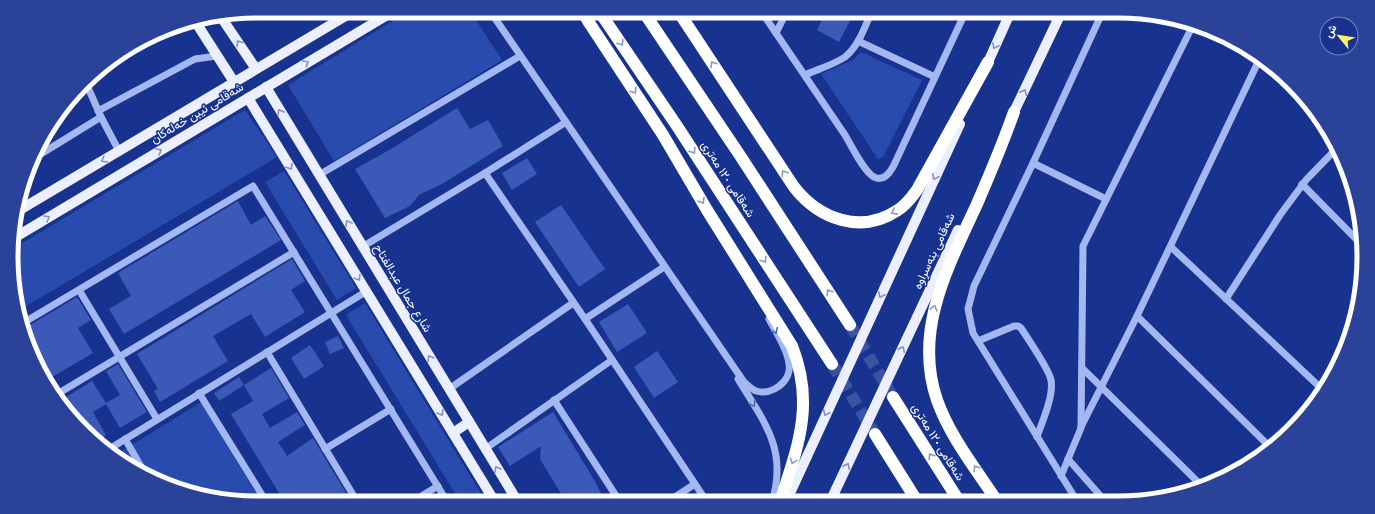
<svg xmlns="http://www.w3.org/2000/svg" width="1375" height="514" viewBox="0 0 1375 514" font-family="Karla,Vazirmatn,sans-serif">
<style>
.green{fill:#294bae}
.building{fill:#3b59b6}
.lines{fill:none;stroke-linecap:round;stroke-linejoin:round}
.highway-tunnel{stroke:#3a52a0;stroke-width:12;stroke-dasharray:12 6;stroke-linecap:butt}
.minor{stroke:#a3b7f0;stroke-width:7}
.major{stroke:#ecefff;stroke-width:10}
.highway{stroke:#fff;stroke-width:12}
.oneway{stroke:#8291c7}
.oneway2{stroke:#8b99c7}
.oneway3{stroke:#4f68b6}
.labels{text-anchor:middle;stroke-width:3;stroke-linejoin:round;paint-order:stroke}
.street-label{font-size:12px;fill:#fff;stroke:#17338f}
.rim{fill:none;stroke:#fff;stroke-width:5}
</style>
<rect width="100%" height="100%" fill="#17338f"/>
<g class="green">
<path d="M409,11h61l32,49 -168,101 -46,-76z"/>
<path d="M861,52l61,28 -39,77 -5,2 -57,-85 32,-14z"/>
<path d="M245,110l32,47 -259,154 -2,-6 -2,-57z"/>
<path d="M284,171l72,117 -19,12 -72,-118z"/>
<path d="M365,303l121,199 -25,1 -115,-188z"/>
<path d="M201,402l61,101 -69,-8 -79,-39z"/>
</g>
<g class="building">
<path d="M826,11h29l-16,31 -22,-12z"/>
<path d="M457,108l13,21 18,-9 15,26 -61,38 -23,11 -9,11 -25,12 -30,-49 36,-20z"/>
<path d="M527,158l10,16 -25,16 -10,-17z"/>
<path d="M238,201l13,24 14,-9 16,24 -157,94 -15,-25 22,-13 -13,-23z"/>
<path d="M561,205l44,64 -26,18 -44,-65z"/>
<path d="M292,259l13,22 -14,9 14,22 -40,25 -14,-23 -38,22 15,25 -68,41 -6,-11 4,-2 -21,-35z"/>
<path d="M77,297l14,23 -13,8 15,25 -46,27 -11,-27 3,-2 -14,-23z"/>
<path d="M628,304l19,29 -30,19 -18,-30z"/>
<path d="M338,336l6,12 -14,6 -5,-12z"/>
<path d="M310,345l14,21 -20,13 -13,-21z"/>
<path d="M657,351l21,31 -24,16 -20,-31z"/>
<path d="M118,364l29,48 -27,16 -14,-24 -13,8 13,23 -9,6 -37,-40 32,-20 14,22 14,-8 -14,-24z"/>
<path d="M271,368l18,30 -27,16 8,14 27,-16 8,13 -27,17 4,6 5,8 26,-18 39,65h-67l-54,-89 22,-13 -9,-16 -25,16 -5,-8 25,-16 5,8z"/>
<path d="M553,412l43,71 9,19h-39l-26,-43 1,-13 -31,20 -12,-19z"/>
<path d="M436,493l6,10h-22z"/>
</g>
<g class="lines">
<g class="highway-tunnel">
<path d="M850,325l43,72"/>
<path d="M832,364l43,70"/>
</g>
<g class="minor">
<path d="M490,11l254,371c4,3 7,7 12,9 16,5 36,-10 33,-27 -1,-14 -13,-32 -20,-45"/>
<path d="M761,11c28,41 56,82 84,124 6,10 19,37 29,42 9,5 15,-3 19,-10l73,-156"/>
<path d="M776,33l11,-22"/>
<path d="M858,41l77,36"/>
<path d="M805,75c11,-5 30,-11 40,-18 14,-11 20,-31 27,-46"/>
<path d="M98,111l97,-52 22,-3"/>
<path d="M101,117l18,34"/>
<path d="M36,157l65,-40 -15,-34"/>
<path d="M1033,163l73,36"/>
<path d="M485,173l100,146 122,183"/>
<path d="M319,175l201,-119"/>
<path d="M1302,184l59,60"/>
<path d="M362,247l123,-74 81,-51"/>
<path d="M1171,247l153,144"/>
<path d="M79,290l78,129"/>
<path d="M1226,299l54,-84 26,-35 30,-31"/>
<path d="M1137,316l134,132"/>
<path d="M585,319l79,-52"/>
<path d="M23,323l230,-137 195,317"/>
<path d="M978,341l36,-15h4l3,2c7,11 28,41 30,52 3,16 -9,42 -14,57"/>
<path d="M267,352l91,151"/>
<path d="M1082,368l119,117"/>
<path d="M738,379c26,43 50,70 34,123"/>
<path d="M449,389l124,-86"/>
<path d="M199,393l68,110"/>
<path d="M54,396l240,-144"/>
<path d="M554,400l66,102"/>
<path d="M1081,427l56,-111 123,-258"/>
<path d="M125,439l18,31"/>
<path d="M325,449l66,-40"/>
<path d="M485,449l127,-89"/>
<path d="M106,451l261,-160"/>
<path d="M1068,459l37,42"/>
<path d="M1061,476l20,-48 2,-182 110,-221"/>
<path d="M1077,501l-104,-168 -5,-24 6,-23 59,-123 70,-152"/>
<path d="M667,502l28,-18"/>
<path d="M410,503l28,-17"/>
</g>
<g class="major">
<path d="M221,17l35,52"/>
<path d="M195,21l39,61"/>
<path d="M985,69l26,-58"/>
<path d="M266,87l252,415"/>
<path d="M248,98l247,404"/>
<path d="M1011,118l51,-107"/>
<path d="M18,211l336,-200"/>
<path d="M14,238l380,-227"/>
<path d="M453,433l16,-11"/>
<path d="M786,502l174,-378"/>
<path d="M830,502l128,-272"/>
</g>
<g class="highway">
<path d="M583,11l5,10 75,114 44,75 85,136c23,58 6,100 -12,156"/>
<path d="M599,11l78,115 155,238"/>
<path d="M643,11l98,146 109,168"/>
<path d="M678,11l116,176c25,32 67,48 104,23 8,-5 14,-13 19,-20l71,-128"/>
<path d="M893,397l66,104"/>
<path d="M875,434l42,67"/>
<path d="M997,501c-21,-32 -47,-64 -60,-101 -24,-70 11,-133 40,-196 13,-30 26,-61 37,-92"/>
</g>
</g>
<defs><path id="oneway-chevron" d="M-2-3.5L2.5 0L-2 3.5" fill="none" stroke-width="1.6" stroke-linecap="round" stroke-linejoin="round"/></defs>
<g class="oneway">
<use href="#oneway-chevron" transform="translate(239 43) rotate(-123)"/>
<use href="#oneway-chevron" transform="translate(995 46) rotate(115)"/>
<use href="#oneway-chevron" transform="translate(306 63) rotate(-31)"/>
<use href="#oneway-chevron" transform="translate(1024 92) rotate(-65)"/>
<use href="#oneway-chevron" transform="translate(280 112) rotate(-121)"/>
<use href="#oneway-chevron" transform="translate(159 151) rotate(-31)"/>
<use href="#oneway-chevron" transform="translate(104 160) rotate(149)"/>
<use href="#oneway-chevron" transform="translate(290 167) rotate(58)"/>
<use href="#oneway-chevron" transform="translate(935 177) rotate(115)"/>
<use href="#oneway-chevron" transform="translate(47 218) rotate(-31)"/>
<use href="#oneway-chevron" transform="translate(348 223) rotate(-121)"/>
<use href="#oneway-chevron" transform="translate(358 278) rotate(58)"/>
<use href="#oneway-chevron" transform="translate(881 295) rotate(115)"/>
<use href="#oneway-chevron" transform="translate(902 349) rotate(-65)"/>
<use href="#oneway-chevron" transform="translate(430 358) rotate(-121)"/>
<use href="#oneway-chevron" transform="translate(441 413) rotate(59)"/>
<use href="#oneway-chevron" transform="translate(826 413) rotate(115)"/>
<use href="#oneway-chevron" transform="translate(847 466) rotate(-65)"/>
<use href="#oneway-chevron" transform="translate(497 469) rotate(-121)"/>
</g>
<g class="oneway2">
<use href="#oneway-chevron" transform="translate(621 43) rotate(56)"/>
<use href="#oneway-chevron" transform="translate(713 64) rotate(-123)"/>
<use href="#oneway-chevron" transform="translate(634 91) rotate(57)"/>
<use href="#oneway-chevron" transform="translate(693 151) rotate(57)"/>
<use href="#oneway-chevron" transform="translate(784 173) rotate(-123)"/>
<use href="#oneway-chevron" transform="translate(702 201) rotate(59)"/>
<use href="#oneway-chevron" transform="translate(894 212) rotate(152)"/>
<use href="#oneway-chevron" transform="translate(764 260) rotate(57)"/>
<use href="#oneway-chevron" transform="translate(829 292) rotate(-123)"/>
<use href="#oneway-chevron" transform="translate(934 308) rotate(-75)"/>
<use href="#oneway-chevron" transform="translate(931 456) rotate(-122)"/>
<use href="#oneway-chevron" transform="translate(793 461) rotate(110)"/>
<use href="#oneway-chevron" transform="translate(976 468) rotate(-123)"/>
</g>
<g class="oneway3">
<use href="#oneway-chevron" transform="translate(775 331) rotate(63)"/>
<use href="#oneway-chevron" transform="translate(753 404) rotate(59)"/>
</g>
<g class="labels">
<g class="street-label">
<text transform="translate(197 113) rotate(-31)" y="4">شەقامی ئیبن خەلەکان</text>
<text transform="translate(728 179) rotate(57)" y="4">شەقامی ١٢٠ مەتری</text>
<text transform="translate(934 251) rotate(-65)" y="4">شەقامی بنەسراوە</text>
<text transform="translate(403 288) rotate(59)" y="4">شارع جمال عبدالفتاح</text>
<text transform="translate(938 442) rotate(58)" y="4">شەقامی ١٢٠ مەتری</text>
</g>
</g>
<path d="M0 0H1375V514H0ZM257 18H1118A239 239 0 0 1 1357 257V257A239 239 0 0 1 1118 496H257A239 239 0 0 1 18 257V257A239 239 0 0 1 257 18Z" fill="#2a4398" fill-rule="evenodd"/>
<path class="rim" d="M257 18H1118A239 239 0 0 1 1357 257V257A239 239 0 0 1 1118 496H257A239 239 0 0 1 18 257V257A239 239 0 0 1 257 18Z"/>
<g transform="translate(1339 36) rotate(300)"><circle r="19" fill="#17338f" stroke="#7485bc"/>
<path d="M0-3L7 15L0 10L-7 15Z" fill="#fff162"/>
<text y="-6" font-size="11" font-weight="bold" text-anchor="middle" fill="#ffffff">ش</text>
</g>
</svg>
